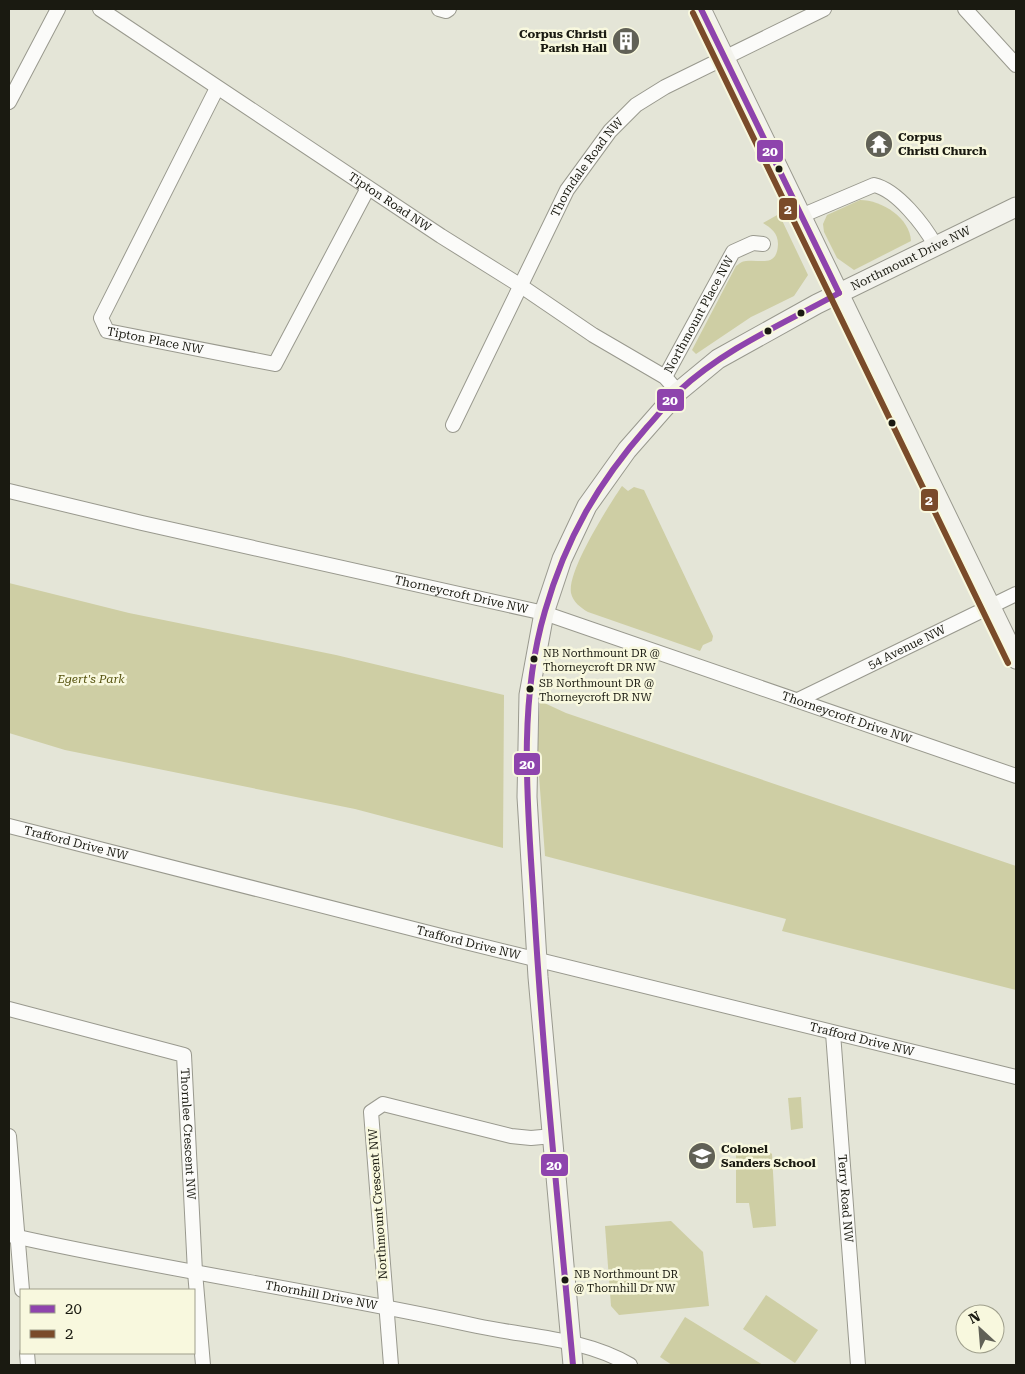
<svg xmlns="http://www.w3.org/2000/svg" width="1025" height="1374" viewBox="0 0 1025 1374" font-family="'Roboto Serif',serif">
<style>
.green{fill:#cecea4}
.lines{fill:none;stroke-linecap:round;stroke-linejoin:round}
.street-casing{stroke:#99998e;stroke-width:16}
.secondary-casing{stroke:#99998e;stroke-width:21}
.street{stroke:#fbfbf9;stroke-width:14}
.secondary{stroke:#f3f3ed;stroke-width:19}
.bus-1-casing{stroke:#f8f8de;stroke-width:10}
.bus-2-casing{stroke:#f8f8de;stroke-width:10}
.bus-1{stroke:#8e44ad;stroke-width:6}
.bus-2{stroke:#7a4b2a;stroke-width:6}
.bus-dot{fill:#1a1a11;stroke:#f8f8de;stroke-width:2}
.labels{text-anchor:middle;stroke-width:5;stroke-linejoin:round;paint-order:stroke}
.bus-label{font-size:11px;fill:#1a1a11;stroke:#f8f8de;text-anchor:start}
.poi-label{font-size:12px;font-weight:bold;fill:#1a1a11;stroke:#f8f8de;text-anchor:start}
.street-label{font-size:12px;fill:#1a1a11;stroke:#f8f8de}
.park-label{font-size:12px;font-style:italic;fill:#575410;stroke:#f8f8de}
.line-badge{stroke:#f8f8de;stroke-width:2}
.badge-label{font-size:14px;text-anchor:middle;font-weight:bold;fill:#fff}
</style>
<rect width="100%" height="100%" fill="#e4e5d7"/>
<g class="green">
<path d="M860,200c22,0 50,18 51,41l-57,29 -17,-12 -13,-26 -1,-8 4,-9z"/>
<path d="M779,214l29,61 -14,21 -43,21 -55,37 -4,-4 44,-84c3,-2 6,-5 10,-5 15,-2 31,7 32,-17 0,-11 -7,-16 -15,-21z"/>
<path d="M622,486l6,5 6,-4 10,3 69,146 -1,5 -9,4 -3,6 -112,-39c-7,-4 -15,-10 -17,-19 -4,-22 38,-88 51,-107z"/>
<path d="M9,583l120,30 207,42 168,40 -1,153 -148,-39 -290,-59 -56,-17z"/>
<path d="M540,701l26,12 450,153v124l-234,-59 4,-12 -241,-63 -8,-107z"/>
<path d="M801,1097l2,31 -12,2 -3,-32z"/>
<path d="M764,1147l8,7 4,72 -23,2 -4,-25h-13v-48l9,-7z"/>
<path d="M671,1221l32,31 6,54 -90,9 -8,-9 -6,-80z"/>
<path d="M766,1295l52,35 -23,33 -52,-34z"/>
<path d="M685,1317l78,48h-91l-12,-8z"/>
</g>
<g class="lines">
<defs>
<g id="street">
<path id="s1" d="M100,9l341,227 80,50 72,49 72,42 13,15"/>
<path d="M439,9l7,2 3,-2"/>
<path d="M965,9l51,56"/>
<path id="s2" d="M217,88l-116,230 6,13 168,33 93,-176"/>
<path d="M9,102l49,-93"/>
<path d="M801,216l73,-31c23,5 50,40 61,60"/>
<path id="s3" d="M665,377l68,-125 20,-9 10,1"/>
<path id="s4" d="M453,425l114,-235 43,-59 26,-26 29,-18 159,-78"/>
<path id="s5" d="M9,491l133,32 402,90 472,163"/>
<path id="s6" d="M798,700l218,-106"/>
<path id="s7" d="M9,826l440,112 567,139"/>
<path id="s8" d="M9,1009l175,46 11,217 8,93"/>
<path id="s9" d="M833,1033l25,332"/>
<path d="M9,1136l13,154"/>
<path id="s10" d="M9,1235c155,35 313,57 468,91 51,11 107,12 153,39"/>
<path d="M27,1353l1,12"/>
<path d="M391,1365l-20,-253 12,-8 128,32 20,2 22,-2"/>
</g>
<g id="secondary">
<path d="M701,9l315,650"/>
<path id="s11" d="M573,1365l-35,-388 -11,-180 2,-102 15,-82 18,-54 25,-53 40,-56 51,-58 40,-33 99,-55 199,-97"/>
</g>
</defs>
<use href="#street" class="street-casing"/>
<use href="#secondary" class="secondary-casing"/>
<use href="#street" class="street"/>
<use href="#secondary" class="secondary"/>
<defs>
<g id="bus-1">
<path d="M701,9l138,284"/>
<path d="M573,1365c-14,-153 -30,-306 -39,-459 -6,-97 -17,-200 11,-295 21,-73 53,-128 102,-184 11,-12 21,-25 32,-36 46,-43 106,-68 160,-98"/>
</g>
<path id="bus-2" d="M693,13l315,650"/>
</defs>
<use href="#bus-1" class="bus-1-casing"/>
<use href="#bus-2" class="bus-2-casing"/>
<use href="#bus-1" class="bus-1"/>
<use href="#bus-2" class="bus-2"/>
</g>
<defs>
<symbol id="building-disc" viewBox="-11 -11 22 22"><circle r="9.5" fill="#616156" stroke="#f8f8de"/><path d="M-4-6H4V6H1V3H-1V6H-4ZM-2.5-4.3h1.7v1.8h-1.7ZM.8-4.3h1.7v1.8H.8ZM-2.5-1h1.7V.8h-1.7ZM.8-1h1.7V.8H.8Z" fill="#fff"/></symbol>
<symbol id="temple-disc" viewBox="-11 -11 22 22"><circle r="9.5" fill="#616156" stroke="#f8f8de"/><path d="M0-6L5-2H3V0L6.5 2.5H4V6H1.5V3h-3V6H-4V2.5H-6.5L-3 0V-2H-5Z" fill="#fff"/></symbol>
<symbol id="school-disc" viewBox="-11 -11 22 22"><circle r="9.5" fill="#616156" stroke="#f8f8de"/><path d="M0-5L7-2L0 1L-7-2ZM-4 1L0 2.5L4 1V4Q0 6-4 4Z" fill="#fff"/></symbol>
</defs>
<g fill-rule="evenodd">
<use href="#building-disc" x="610" y="25" width="32" height="32"/>
<use href="#temple-disc" x="863" y="128" width="32" height="32"/>
<use href="#school-disc" x="686" y="1140" width="32" height="32"/>
</g>
<g class="bus-dot">
<circle cx="779" cy="169" r="4.5"/>
<circle cx="801" cy="313" r="4.5"/>
<circle cx="768" cy="331" r="4.5"/>
<circle cx="892" cy="423" r="4.5"/>
<circle cx="534" cy="659" r="4.5"/>
<circle cx="530" cy="689" r="4.5"/>
<circle cx="565" cy="1280" r="4.5"/>
</g>
<g class="labels">
<g class="bus-label">
<text x="543" y="657">NB Northmount DR @<tspan x="543" dy="14">Thorneycroft DR NW</tspan></text>
<text x="539" y="687">SB Northmount DR @<tspan x="539" dy="14">Thorneycroft DR NW</tspan></text>
<text x="574" y="1278">NB Northmount DR<tspan x="574" dy="14">@ Thornhill Dr NW</tspan></text>
</g>
<g class="poi-label">
<text x="607" y="38" text-anchor="end">Corpus Christi<tspan x="607" dy="14">Parish Hall</tspan></text>
<text x="898" y="141">Corpus<tspan x="898" dy="14">Christi Church</tspan></text>
<text x="721" y="1153">Colonel<tspan x="721" dy="14">Sanders School</tspan></text>
</g>
<g class="street-label">
<text dy="4" stroke="none"><textPath href="#s4" startOffset="291">Thorndale Road NW</textPath></text>
<text dy="4" stroke="none"><textPath href="#s1" startOffset="348">Tipton Road NW</textPath></text>
<text dy="4" stroke="none"><textPath href="#s11" startOffset="1286">Northmount Drive NW</textPath></text>
<text dy="4" stroke="none"><textPath href="#s3" startOffset="71">Northmount Place NW</textPath></text>
<text dy="4" stroke="none"><textPath href="#s2" startOffset="321">Tipton Place NW</textPath></text>
<text dy="4" stroke="none"><textPath href="#s5" startOffset="464">Thorneycroft Drive NW</textPath></text>
<text dy="4" stroke="none"><textPath href="#s6" startOffset="121">54 Avenue NW</textPath></text>
<text dy="4" stroke="none"><textPath href="#s5" startOffset="869">Thorneycroft Drive NW</textPath></text>
<text dy="4" stroke="none"><textPath href="#s7" startOffset="69">Trafford Drive NW</textPath></text>
<text dy="4" stroke="none"><textPath href="#s7" startOffset="474">Trafford Drive NW</textPath></text>
<text dy="4" stroke="none"><textPath href="#s7" startOffset="879">Trafford Drive NW</textPath></text>
<text dy="4" stroke="none"><textPath href="#s8" startOffset="260">Thornlee Crescent NW</textPath></text>
<text dy="4" stroke="none"><textPath href="#s9" startOffset="166">Terry Road NW</textPath></text>
<text transform="translate(378 1204) rotate(-94)" y="4">Northmount Crescent NW</text>
<text dy="4" stroke="none"><textPath href="#s10" startOffset="318">Thornhill Drive NW</textPath></text>
</g>
<g class="park-label">
<text x="91" y="683">Egert's Park</text>
</g>
</g>
<g class="line-badge">
<rect x="756" y="139" width="28" height="24" rx="5" fill="#8e44ad"/>
<rect x="778" y="197" width="20" height="24" rx="5" fill="#7a4b2a"/>
<rect x="656" y="388" width="29" height="24" rx="5" fill="#8e44ad"/>
<rect x="920" y="488" width="19" height="24" rx="5" fill="#7a4b2a"/>
<rect x="513" y="752" width="28" height="24" rx="5" fill="#8e44ad"/>
<rect x="540" y="1153" width="29" height="24" rx="5" fill="#8e44ad"/>
</g>
<g class="badge-label">
<text x="770" y="156">20</text>
<text x="788" y="214">2</text>
<text x="670" y="405">20</text>
<text x="929" y="505">2</text>
<text x="527" y="769">20</text>
<text x="554" y="1170">20</text>
</g>
<rect width="1025" height="1374" fill="none" stroke="#1a1a11" stroke-width="20"/>
<rect x="20" y="1289" width="175" height="65" fill="#f8f8de" stroke="#9f9f8c"/>
<rect x="30" y="1305" width="25" height="8" fill="#8e44ad" stroke="#9f9f8c"/>
<text x="65" y="1314" font-size="15" fill="#1a1a11">20</text>
<rect x="30" y="1330" width="25" height="8" fill="#7a4b2a" stroke="#9f9f8c"/>
<text x="65" y="1339" font-size="15" fill="#1a1a11">2</text>
<g transform="translate(980 1329) rotate(334)"><circle r="24" fill="#f8f8de" stroke="#9f9f8c"/>
<path d="M0-4L9 19L0 12L-9 19Z" fill="#616156"/>
<text y="-8" font-size="14" font-weight="bold" text-anchor="middle" fill="#1a1a11">N</text>
</g>
</svg>
